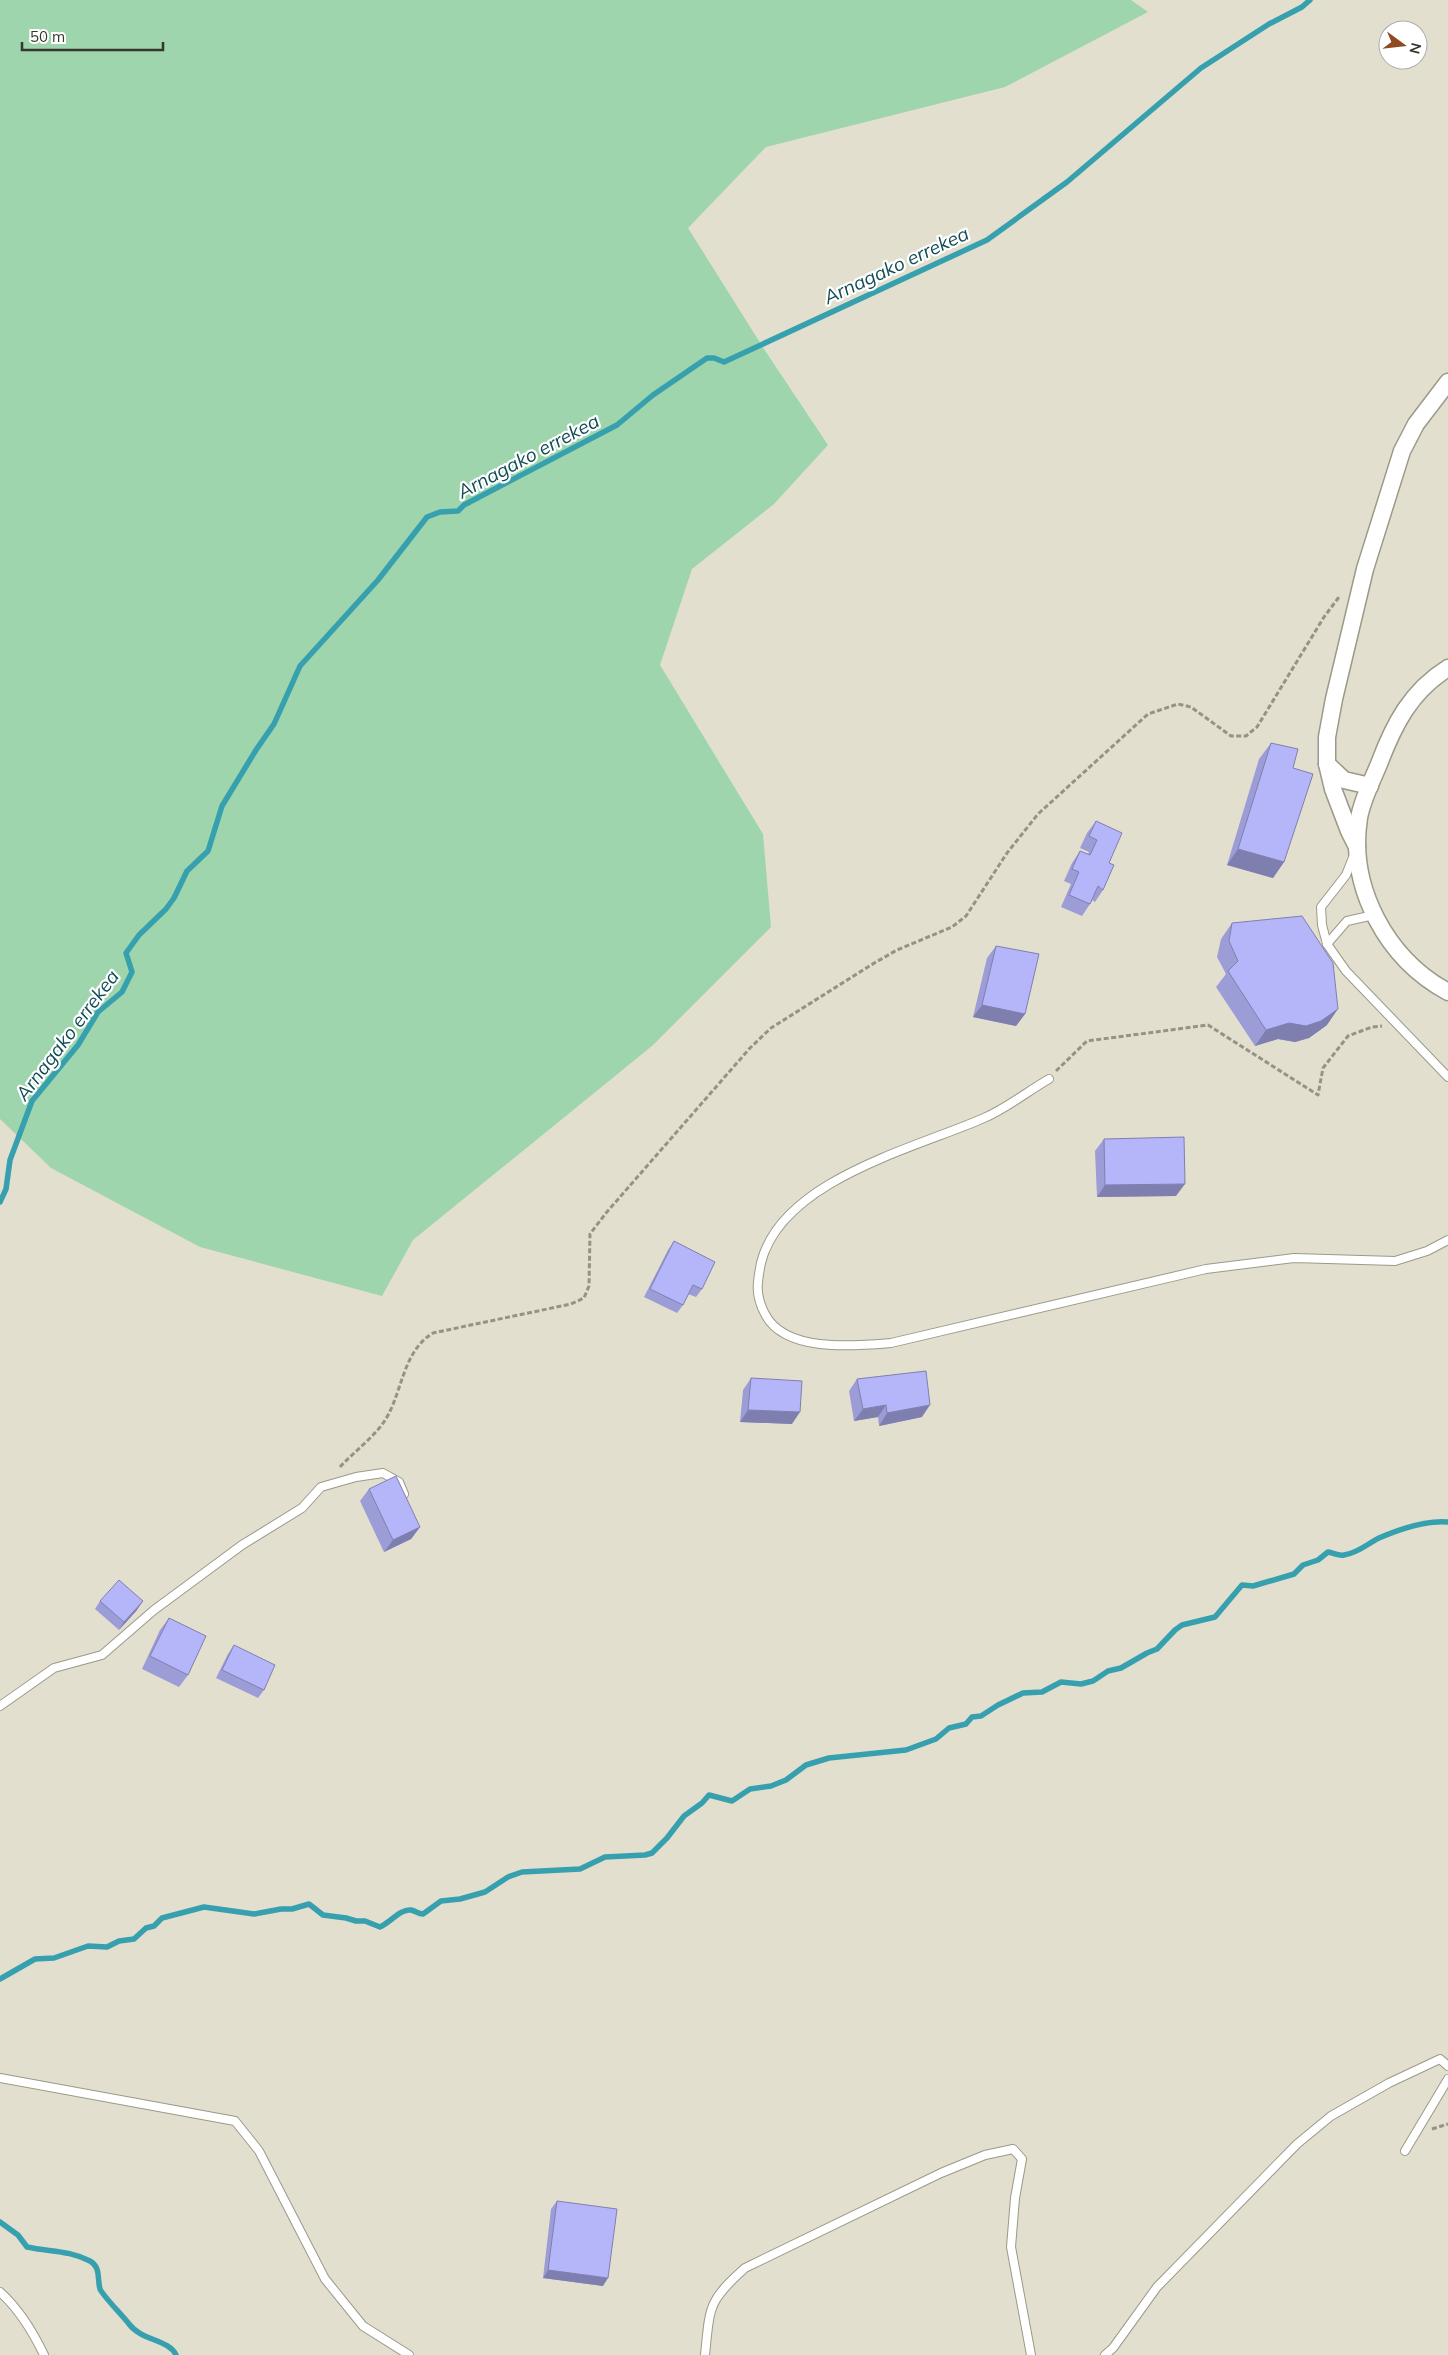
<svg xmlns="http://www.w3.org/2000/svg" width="1448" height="2355" viewBox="0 0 1448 2355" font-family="Mulish,sans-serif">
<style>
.green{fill:#9fd5ac}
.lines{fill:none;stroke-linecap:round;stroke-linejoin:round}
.stream{stroke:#37a0af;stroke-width:5.5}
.lane-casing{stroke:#9c9989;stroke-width:10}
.street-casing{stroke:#9c9989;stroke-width:19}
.path{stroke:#959287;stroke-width:3;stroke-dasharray:5 2.5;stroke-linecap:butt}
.lane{stroke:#fff;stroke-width:8}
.street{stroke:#fff;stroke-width:16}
.wall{fill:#9c9dd7}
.shaded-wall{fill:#7f7faf}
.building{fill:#b5b6fa;stroke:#7f7faf}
.labels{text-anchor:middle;stroke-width:4.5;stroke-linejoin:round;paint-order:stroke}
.water-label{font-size:19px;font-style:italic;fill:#114d55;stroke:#fff}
</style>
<rect width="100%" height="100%" fill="#e3dfcf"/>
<path class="green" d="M0,0h1131l17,12 -143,75 -239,60 -78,81 76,121 64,96 -54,59 -82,65 -32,96 103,169 8,93 -119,119 -239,194 -31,56 -182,-49 -149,-79 -51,-49z"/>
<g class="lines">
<g class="stream">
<path d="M0,1202l6,-13 4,-29 22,-59 46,-56 20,-33 24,-20 10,-20 -6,-19 13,-18 27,-26 8,-11 13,-27 21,-20 14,-45 34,-56 18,-26 26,-58 78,-86 49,-63 13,-5 18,-1 6,-6 153,-80 36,-30 54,-37h7l10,4 263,-122 80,-58 134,-114 68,-44 33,-17 8,-7"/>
<path d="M0,1979l35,-20 19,-1 34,-12 19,1 12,-6 15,-2 12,-11 8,-2 8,-8 42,-11 50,7 27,-5h11l17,-5 14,11 23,3 10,3h9l15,6c11,-5 20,-18 31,-17 5,1 7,4 12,4l18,-13 19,-2 25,-7 23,-15 14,-5 58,-3 25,-12 40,-2 7,-2 15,-15 17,-22 18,-13 7,-8 23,6 18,-12 21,-3 15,-6 20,-15 23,-7 77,-8 30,-11 13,-11 17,-4 6,-7 9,-1 17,-11 25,-12 19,-1 19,-10 20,2 12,-3 15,-10 13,-3 26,-15 10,-4 18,-19 7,-5 33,-8 27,-32 11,1 41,-12 9,-9 15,-5 10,-8c6,1 10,4 16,3 14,-2 23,-11 35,-17 21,-9 47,-18 69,-16"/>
<path d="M0,2222l18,13 9,12c23,5 42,3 63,14 11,6 7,18 10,28 3,7 23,27 29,35 13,17 41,16 47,31"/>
</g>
<defs>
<g id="lane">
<path d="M1354,855l-8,20 -25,32 1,18 5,19 19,27 102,106"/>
<path d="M1327,944l20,-23 27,-6"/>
<path d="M1049,1079c-21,12 -42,29 -65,39 -68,30 -203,62 -223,145 -4,20 -6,32 4,51 20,39 90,32 126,29l315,-74 88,-11 101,3 32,-10 21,-11"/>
<path d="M0,1706l54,-38 48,-13 52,-45 88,-65 60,-37 19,-21 35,-10 27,-4 16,9 5,12"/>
<path d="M0,2078l235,43 24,30 66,128 38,47 46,29"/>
<path d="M1405,2151l43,-72"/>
<path d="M0,2292c19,17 33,40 44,63"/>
<path d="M705,2355c5,-49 3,-54 40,-87l196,-95 44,-18 28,-6 9,10 -7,39 -4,49 20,108"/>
<path d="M1105,2355l8,-7 44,-61 140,-143 34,-28 58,-33 51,-24 8,7"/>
</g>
<g id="street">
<path d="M1448,668c-37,23 -54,56 -69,96 -7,17 -17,36 -20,54 -11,70 28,141 89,174"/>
<path d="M1327,764l17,16 26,6"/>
<path d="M1357,847l-8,-16 -16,-42 -6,-25v-27l7,-38 31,-130 37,-118 14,-27 32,-42"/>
</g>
</defs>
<use href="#lane" class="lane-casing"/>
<use href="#street" class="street-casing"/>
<g class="path">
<path d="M1056,1071l31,-30 121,-16 110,70 5,-27 25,-32 24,-9 10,-1"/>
<path d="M340,1467c13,-14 29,-26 41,-41 22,-28 19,-73 52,-93l138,-29 13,-6 5,-12 1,-52 16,-21 144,-165 21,-20 100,-63 26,-15 55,-23 14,-11 41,-63 31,-39 110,-100 30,-10 13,3 40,29h15l11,-9 67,-110 15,-20"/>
<path d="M1432,2129l16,-5"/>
</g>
<use href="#lane" class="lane"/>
<use href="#street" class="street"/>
</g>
<g class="wall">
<path d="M1271,743l22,25 -9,94 -11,16 -46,-13 32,-106z"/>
<path d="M1096,821l13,42 -6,27 -8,12 -3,-2 -2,4 -8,12 -21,-9 10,-23 -7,-3 8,-18 8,-12 8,3 1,-2 -9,-4 7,-15z"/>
<path d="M1232,923l95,102 -18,13 -14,4 -17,-3 -23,7 -39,-59 10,-13 -9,-17 4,-18z"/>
<path d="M996,946l29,68 -9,12 -43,-9 14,-59z"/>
<path d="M1104,1139l72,57 -79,1 -2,-46z"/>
<path d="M674,1241l28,48 -6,8 -8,-3 -5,11 -6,8 -33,-16 24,-47z"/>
<path d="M751,1378l41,46 -52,-2 3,-32z"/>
<path d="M857,1379l65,38 -43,9 -1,-9 -24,4 -5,-30z"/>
<path d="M369,1489l51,38 -9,12 -27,13 -24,-51z"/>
<path d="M100,1601l37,9 -18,20 -24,-21z"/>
<path d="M169,1618l19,57 -9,12 -37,-18 18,-39z"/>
<path d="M234,1645l30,45 -6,8 -42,-20 12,-24z"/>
<path d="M557,2201l46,85 -60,-8 8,-69z"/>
</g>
<g class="shaded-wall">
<path d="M1238,849l46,13 -11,16 -46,-13z"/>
<path d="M982,1005l43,9 -9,12 -43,-9z"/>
<path d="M1338,1009l-11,16 -18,13 -14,4 -17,-3 -23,7 11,-16z"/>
<path d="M1185,1184l-9,12 -79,1 8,-12z"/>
<path d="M886,1405l-8,12 -24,4 9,-12z"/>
<path d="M930,1405l-8,12 -43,9 8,-13z"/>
<path d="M748,1410l52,2 -8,12 -52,-2z"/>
<path d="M420,1527l-9,12 -27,13 9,-12z"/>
<path d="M143,1601l-6,9 -18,20 5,-8z"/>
<path d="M548,2270l60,8 -5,8 -60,-8z"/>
</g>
<g class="building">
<path d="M1271,743l27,6 -5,19 20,6 -29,88 -46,-13z"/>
<path d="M1096,821l26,12 -13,30 5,2 -11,25 -5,-4 -8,18 -21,-9 10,-23 -7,-3 8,-18 10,4 7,-15 -8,-4z"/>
<path d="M1302,916l31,47 5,46 -17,12 -15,5 -17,-3 -23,7 -38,-59 10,-10 -9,-20 3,-18z"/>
<path d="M996,946l43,8 -14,60 -43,-9z"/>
<path d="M1184,1137l1,47 -80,1 -1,-46z"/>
<path d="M674,1241l41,21 -13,27 -9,-4 -10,20 -33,-16z"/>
<path d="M926,1371l4,34 -43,8 -1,-8 -23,4 -6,-30z"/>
<path d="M751,1378l51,3 -2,31 -52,-2z"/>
<path d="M396,1476l24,51 -27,13 -24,-51z"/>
<path d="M119,1580l24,21 -19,21 -24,-21z"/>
<path d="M169,1618l37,18 -18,39 -38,-19z"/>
<path d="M234,1645l41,20 -11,25 -42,-20z"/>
<path d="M557,2201l60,8 -9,69 -60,-8z"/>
</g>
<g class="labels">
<g class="water-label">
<text transform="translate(896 265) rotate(-25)" y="7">Arnagako errekea</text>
<text transform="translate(528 456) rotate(-28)" y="7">Arnagako errekea</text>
<text transform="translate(67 1035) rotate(-53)" y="7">Arnagako errekea</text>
</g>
</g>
<g transform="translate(1403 45) rotate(105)"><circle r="24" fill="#ffffff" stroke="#afaeac"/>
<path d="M0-4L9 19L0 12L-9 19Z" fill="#8f4a1f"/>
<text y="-8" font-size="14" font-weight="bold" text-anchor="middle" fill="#36352f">N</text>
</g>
<path d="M22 42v8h141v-8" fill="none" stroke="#36352f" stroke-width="2.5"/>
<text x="30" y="42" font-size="15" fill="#36352f" stroke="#ffffff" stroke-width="4" paint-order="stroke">50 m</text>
</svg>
